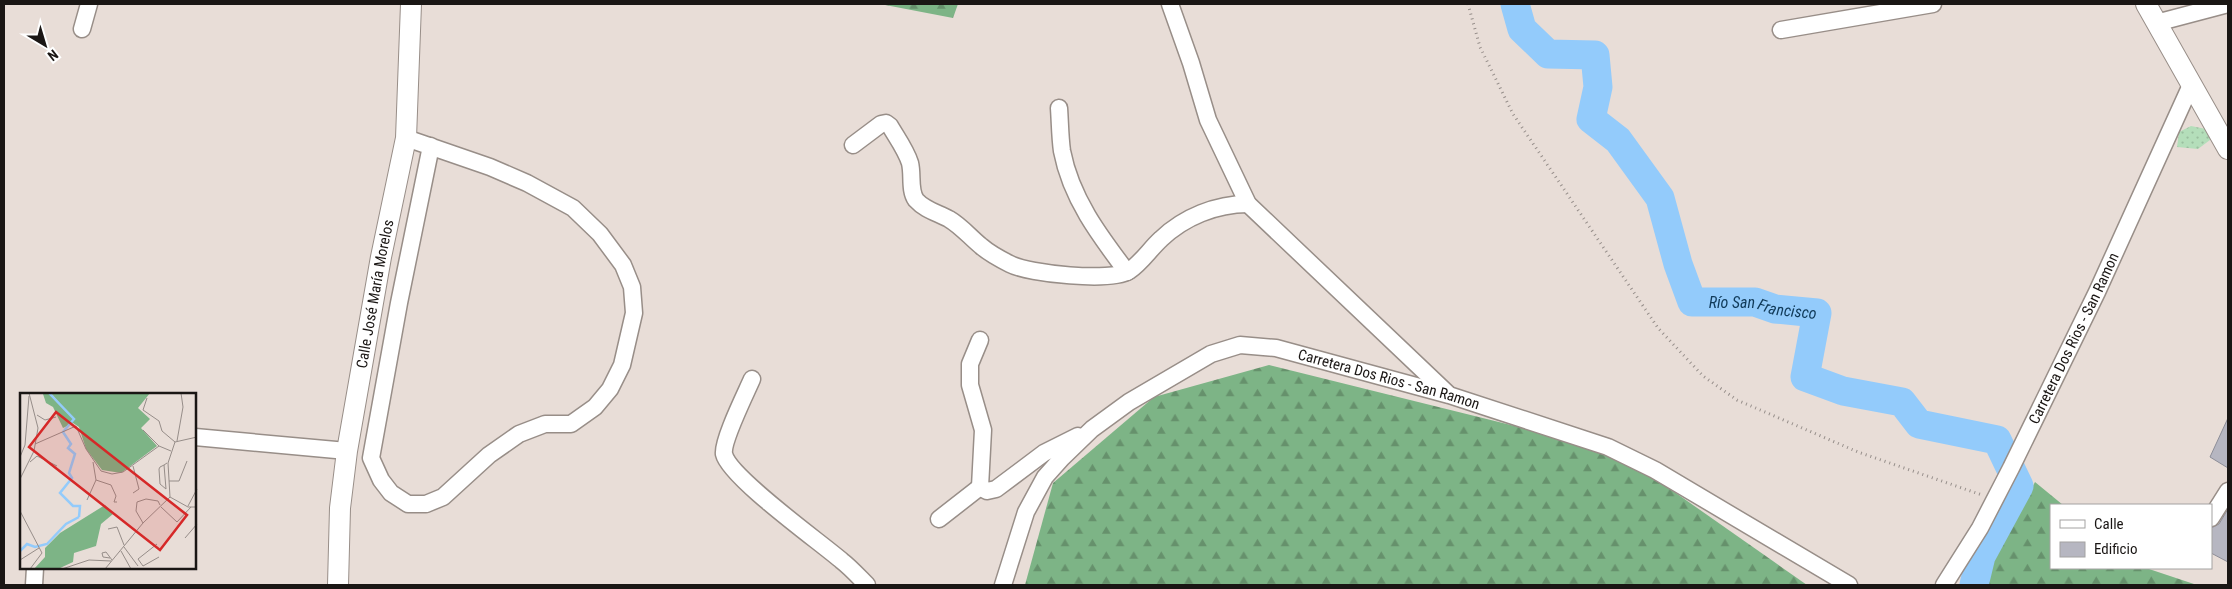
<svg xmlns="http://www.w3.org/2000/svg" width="2232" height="589" viewBox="0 0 2232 589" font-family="'Roboto Condensed',sans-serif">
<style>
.forest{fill:url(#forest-firs)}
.park{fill:url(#park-dots)}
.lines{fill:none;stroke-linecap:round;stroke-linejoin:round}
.river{stroke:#93cbfb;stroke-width:29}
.building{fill:#b6b6c1;stroke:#8d8e98}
.minor-casing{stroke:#988e88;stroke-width:19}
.major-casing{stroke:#988e88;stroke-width:22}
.path{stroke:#978f8b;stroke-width:3;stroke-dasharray:1 4;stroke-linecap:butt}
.minor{stroke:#fff;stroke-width:16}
.major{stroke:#fff;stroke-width:20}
.labels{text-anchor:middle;stroke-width:4;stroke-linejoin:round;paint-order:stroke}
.street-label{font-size:15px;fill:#1a1614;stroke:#fff}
.water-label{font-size:16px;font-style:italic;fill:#103a59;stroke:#fff}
.inset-river{fill:none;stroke:#93cbfb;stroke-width:2.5}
.inset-road{fill:none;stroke:#968d89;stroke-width:1}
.view{fill:#d62828;fill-opacity:0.15;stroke:#d62828;stroke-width:2.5}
.inset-edge{fill:none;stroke:#1a1614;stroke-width:2.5}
</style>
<defs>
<pattern id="forest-firs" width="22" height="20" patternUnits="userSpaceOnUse" patternTransform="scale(1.25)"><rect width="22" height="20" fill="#7db486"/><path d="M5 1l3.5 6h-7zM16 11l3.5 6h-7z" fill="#66916c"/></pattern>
<pattern id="park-dots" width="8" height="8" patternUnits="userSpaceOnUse" patternTransform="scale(1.25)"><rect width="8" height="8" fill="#b4deba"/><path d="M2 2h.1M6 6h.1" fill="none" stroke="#9abe9f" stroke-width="1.8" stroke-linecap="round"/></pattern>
</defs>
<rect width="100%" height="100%" fill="#e8ddd7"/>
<g class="forest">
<path d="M880,4h78l-5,14z"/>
<path d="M1269,365l347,86 191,134h-782l28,-102 101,-86z"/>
<path d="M2035,482l28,23h-12v63h95l51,17h-216z"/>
</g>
<path class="park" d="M2191,126l15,3 5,9 -1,2 -12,9 -21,-2 2,-15z"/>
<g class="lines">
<path class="river" id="s1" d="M1515,4l7,25 26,25 47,1 3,32 -7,32 27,21 42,58 18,66 14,38h63l20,7 42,4 -12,64 38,14 59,11 17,22 78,16 22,46 -38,70 -7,29"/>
</g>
<g class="building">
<path d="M2228,418v50l-18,-11z"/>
<path d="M2228,509v53l-17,-9v-25l8,-4z"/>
</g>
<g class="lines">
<defs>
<g id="minor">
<path d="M1170,4l21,59 17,57 40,84 199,189"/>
<path d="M2156,23l72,-19"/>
<path d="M82,29l7,-25"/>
<path d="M1781,30l152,-26"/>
<path d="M1059,108c1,14 1,29 3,43 9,47 37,84 65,121"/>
<path d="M406,138l84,29 37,16 46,25 27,26 23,31 9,22 2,26 -12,52 -12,24 -15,18 -24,17h-26l-26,10 -30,21 -46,42 -17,7h-18l-17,-11 -10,-13 -10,-22 28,-155 32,-157"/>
<path d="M853,145l28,-21 5,-1 4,3c7,12 16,24 20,37 3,12 -1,27 6,37 9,10 22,13 33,19 12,7 21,18 32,27 8,7 19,13 29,18 19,10 101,18 119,7 13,-9 21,-22 32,-32 23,-22 55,-35 87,-35"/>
<path d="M980,340l-10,24v21l13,45 -3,57"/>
<path d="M752,379c-6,14 -30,62 -28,75 5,23 96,88 118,107 9,7 17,16 25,24"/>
<path d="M195,437l152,14"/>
<path d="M980,487l7,4 9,-2 48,-36 34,-17"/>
<path d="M2211,518l17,-27"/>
<path d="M939,519l41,-32"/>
<path d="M34,585l1,-17"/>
<path id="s2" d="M1003,585l23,-73 19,-35 17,-19 30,-29 37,-27 82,-48 29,-9 36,3 173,47 159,52 47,23 194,115"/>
<path id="s3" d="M1944,585l36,-57 31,-60 86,-176 94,-207"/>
</g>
<g id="major">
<path d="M2146,4l82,145"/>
<path id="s4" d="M338,585l2,-77 7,-57 34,-194 25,-119 5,-134"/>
</g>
</defs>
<use href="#minor" class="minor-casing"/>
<use href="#major" class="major-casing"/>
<path class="path" d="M1468,4l12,43 33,67 145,214 45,48 34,24 121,52 124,43"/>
<use href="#minor" class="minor"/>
<use href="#major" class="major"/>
</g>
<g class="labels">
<g class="street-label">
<text dy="5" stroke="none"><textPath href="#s4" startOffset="294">Calle José María Morelos</textPath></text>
<text dy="5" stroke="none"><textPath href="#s3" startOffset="279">Carretera Dos Rios - San Ramon</textPath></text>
<text dy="5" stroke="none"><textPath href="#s2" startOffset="508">Carretera Dos Rios - San Ramon</textPath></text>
</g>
<g class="water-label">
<text dy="6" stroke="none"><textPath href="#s1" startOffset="460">Río San Francisco</textPath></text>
</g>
</g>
<g transform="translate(20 393)">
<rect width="176" height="176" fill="#e8ddd7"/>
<path d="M28,0l24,25 -21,-25h99l-12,15 12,11 -9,9 16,18 -36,27 -19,-3 -16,-21 -7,-22 -6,-4 -10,5 -10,-21 -7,-4 -3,-9zM85,112l8,9 -12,10 -5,22 -22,7 -1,9 -15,7h-24l11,-12v-9l15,-15z" fill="#7db486"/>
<path class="inset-river" d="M29,0l25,26 -11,13 8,12 -3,4 7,6 -6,19 3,5 -12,15 13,13h7l-1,11M0,158l7,-7 8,3 12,-3 19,-20 13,-7"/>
<path class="inset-road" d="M127,5l-4,12 16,11 3,10 13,11M17,22l8,5 11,-3M123,37l16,16M157,48l6,-34 -2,-14M15,51l41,-18 10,23 15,22 11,3 11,-2 36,-26 12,5M0,64l5,-12 4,-49M10,69l7,-6 20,10M144,72l2,24 -6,-5 -1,-15 1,-2 4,-2 3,-2M113,73l6,23 -6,4M0,86l14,-28 4,-23 -9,-35M76,87l15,5 5,11 -2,6h3M149,88h10l8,-20M150,104l18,10h9M67,107l9,-20 -3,-18M168,113l9,-17M141,114l16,15 14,-15M0,118l22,42 -12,16M123,130l-7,-12 1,-9 9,-3 12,2 2,4M88,136l9,-2 7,18M165,145l12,-14M137,151l-19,15 5,7 16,-9M104,154l14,19M101,158l10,18M90,165l-7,-1 -1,-4 4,-1 6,8M0,167l19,-12M42,176l27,-9 22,1M85,176l38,-46 27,-26 -2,-34 7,-21 22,-5"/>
<path class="view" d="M36,19l131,103 -27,35 -131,-103z"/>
<rect width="176" height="176" class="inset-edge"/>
</g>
<rect width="2232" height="589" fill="none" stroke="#1a1614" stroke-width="10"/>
<rect x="2050" y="504" width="162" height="65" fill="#ffffff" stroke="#a3a2a1"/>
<rect x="2060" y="520" width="25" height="8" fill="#ffffff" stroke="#a3a2a1"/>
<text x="2094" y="529" font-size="15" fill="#1a1614">Calle</text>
<rect x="2060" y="542" width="25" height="15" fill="#b6b6c1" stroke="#a3a2a1"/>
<text x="2094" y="554" font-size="15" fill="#1a1614">Edificio</text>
<g transform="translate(45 45) rotate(142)" stroke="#ffffff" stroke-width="4" paint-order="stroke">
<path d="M0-4L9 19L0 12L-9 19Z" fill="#1a1614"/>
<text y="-8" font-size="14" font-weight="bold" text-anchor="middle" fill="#1a1614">N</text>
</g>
</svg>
